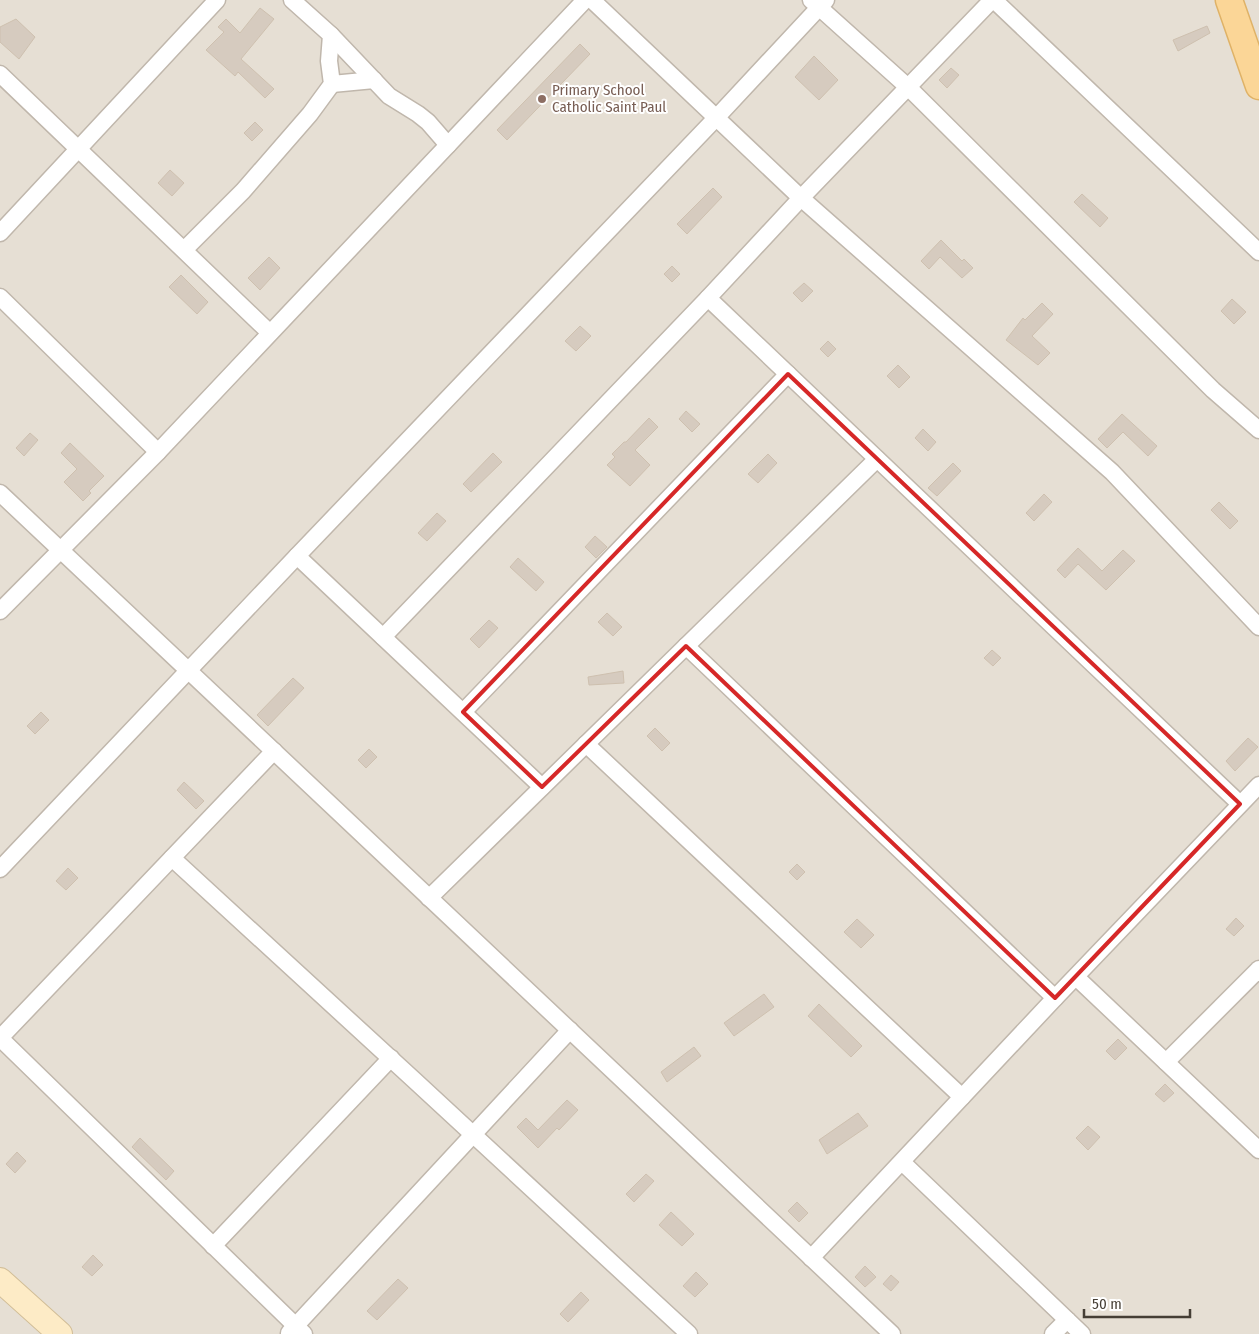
<svg xmlns="http://www.w3.org/2000/svg" width="1259" height="1334" viewBox="0 0 1259 1334" font-family="'Fira Sans Condensed',sans-serif">
<style>
.residential{fill:#e6dfd4}
.building{fill:#d6cbbf;stroke:#cec0af}
.lines{fill:none;stroke-linecap:round;stroke-linejoin:round}
.street-casing{stroke:#c0b7ac;stroke-width:19}
.secondary-casing{stroke:#d1bd97;stroke-width:26}
.primary-casing{stroke:#dfb267;stroke-width:29}
.street{stroke:#fff;stroke-width:16}
.secondary{stroke:#fdebc6;stroke-width:24}
.primary{stroke:#fbd697;stroke-width:26}
.marked{fill:none;stroke:#d62828;stroke-width:4;stroke-linejoin:round}
.education-dot{fill:#8d6e63;stroke:#fff;stroke-width:2}
.labels{text-anchor:middle;stroke-width:4;stroke-linejoin:round;paint-order:stroke}
.education-label{font-size:15px;fill:#785e54;stroke:#fff;text-anchor:start}
</style>
<rect width="100%" height="100%" fill="#f2eee6"/>
<rect class="residential" x="0" y="0" width="1259" height="1334"/>
<g class="building">
<path d="M260,8l14,11 -33,40 33,30 -9,9 -27,-26 -3,4 -29,-26 18,-18 -6,-5 8,-8 14,14z"/>
<path d="M16,19l19,18 -16,22 -19,-17v-15z"/>
<path d="M1207,26l3,7 -32,18 -5,-11z"/>
<path d="M580,44l10,10 -83,86 -10,-10z"/>
<path d="M814,56l24,24 -19,20 -24,-23z"/>
<path d="M951,68l8,7 -12,13 -8,-8z"/>
<path d="M255,122l8,8 -11,11 -8,-8z"/>
<path d="M170,170l14,13 -12,13 -14,-13z"/>
<path d="M713,188l9,9 -35,37 -10,-10z"/>
<path d="M1082,194l26,24 -8,9 -26,-25z"/>
<path d="M941,240l21,21 2,-2 9,9 -11,10 -22,-21 -11,12 -8,-8z"/>
<path d="M269,257l11,11 -20,22 -12,-12z"/>
<path d="M672,266l8,8 -8,8 -8,-8z"/>
<path d="M181,275l27,27 -11,12 -28,-27z"/>
<path d="M804,283l9,8 -11,11 -9,-9z"/>
<path d="M1232,299l14,13 -12,12 -13,-13z"/>
<path d="M1042,303l11,11 -21,22 18,17 -12,12 -32,-25 17,-22 2,2z"/>
<path d="M580,326l11,10 -15,15 -11,-10z"/>
<path d="M828,341l8,8 -8,8 -8,-8z"/>
<path d="M898,365l12,12 -11,11 -12,-12z"/>
<path d="M686,411l14,13 -8,8 -13,-13z"/>
<path d="M1122,414l35,32 -9,10 -25,-24 -16,16 -9,-9z"/>
<path d="M649,418l9,9 -23,23 15,15 -20,21 -23,-21 8,-8 -3,-3 12,-12h2z"/>
<path d="M923,429l13,13 -8,9 -13,-13z"/>
<path d="M30,433l8,7 -14,16 -8,-8z"/>
<path d="M70,443l34,33 -15,15 2,2 -8,8 -19,-19 13,-13 -16,-16z"/>
<path d="M493,453l9,9 -31,30 -8,-8z"/>
<path d="M768,454l9,9 -19,20 -10,-9z"/>
<path d="M953,463l8,8 -24,25 -9,-8z"/>
<path d="M1044,494l8,8 -18,19 -8,-8z"/>
<path d="M1219,502l19,19 -8,8 -19,-19z"/>
<path d="M437,513l9,8 -19,20 -9,-8z"/>
<path d="M595,536l12,11 -11,11 -11,-11z"/>
<path d="M1078,548l24,23 21,-21 12,11 -29,29 -28,-26 -13,14 -8,-8z"/>
<path d="M518,558l26,24 -8,9 -26,-24z"/>
<path d="M607,613l15,14 -9,9 -15,-14z"/>
<path d="M489,620l9,8 -19,20 -9,-9z"/>
<path d="M992,650l9,8 -8,8 -9,-8z"/>
<path d="M623,671l1,12 -35,2 -1,-8z"/>
<path d="M293,678l11,10 -36,38 -11,-11z"/>
<path d="M41,712l8,8 -14,14 -8,-8z"/>
<path d="M655,728l15,15 -8,8 -15,-15z"/>
<path d="M1248,738l10,9 -23,24 -9,-10z"/>
<path d="M369,749l8,8 -11,11 -8,-8z"/>
<path d="M184,782l20,19 -8,8 -19,-19z"/>
<path d="M797,864l8,8 -8,8 -8,-8z"/>
<path d="M68,868l10,10 -12,12 -10,-9z"/>
<path d="M1236,918l8,8 -10,10 -8,-7z"/>
<path d="M857,919l17,16 -13,13 -17,-16z"/>
<path d="M764,994l10,13 -40,29 -10,-13z"/>
<path d="M819,1004l43,42 -11,11 -43,-41z"/>
<path d="M1118,1039l9,9 -12,12 -9,-9z"/>
<path d="M694,1047l7,9 -34,26 -6,-10z"/>
<path d="M1165,1084l9,9 -10,9 -9,-8z"/>
<path d="M567,1100l11,10 -19,20 -2,-2 -19,20 -21,-21 9,-9 12,12z"/>
<path d="M858,1113l10,13 -41,28 -8,-14z"/>
<path d="M1088,1126l12,11 -12,13 -12,-12z"/>
<path d="M140,1138l34,33 -8,9 -34,-33z"/>
<path d="M17,1152l9,9 -11,12 -9,-9z"/>
<path d="M646,1174l8,7 -20,21 -8,-8z"/>
<path d="M797,1202l11,11 -9,9 -11,-11z"/>
<path d="M671,1212l23,22 -12,12 -23,-21z"/>
<path d="M93,1255l10,10 -11,11 -10,-9z"/>
<path d="M865,1266l11,11 -11,10 -10,-10z"/>
<path d="M696,1272l12,12 -13,13 -12,-11z"/>
<path d="M891,1275l8,7 -8,9 -8,-7z"/>
<path d="M398,1279l10,9 -31,32 -10,-9z"/>
<path d="M581,1292l8,8 -21,22 -8,-8z"/>
</g>
<g class="lines">
<defs>
<g id="street">
<path d="M592,0l209,198 311,274 147,155"/>
<path d="M811,0l98,88 304,302 46,40"/>
<path d="M994,0l265,252"/>
<path d="M331,35l58,61 29,18 10,8 20,23"/>
<path d="M0,74l270,259"/>
<path d="M332,84l42,-4"/>
<path d="M0,233l217,-233"/>
<path d="M184,250l59,-59 67,-77 22,-30 -3,-23 2,-26 -39,-35"/>
<path d="M0,297l158,155"/>
<path d="M708,298l532,506"/>
<path d="M0,493l892,841"/>
<path d="M297,556l245,231"/>
<path d="M0,611l158,-159 427,-452"/>
<path d="M383,637l325,-339 93,-100 191,-198"/>
<path d="M686,646l369,352"/>
<path d="M463,712l325,-338"/>
<path d="M586,744l376,353"/>
<path d="M172,858l241,221 276,255"/>
<path d="M0,869l297,-313 420,-439 109,-117"/>
<path d="M429,898l448,-439"/>
<path d="M1076,977l183,173"/>
<path d="M0,1038l304,296"/>
<path d="M0,1038l274,-287"/>
<path d="M1166,1062l93,-93"/>
<path d="M902,1162l180,172"/>
<path d="M213,1246l178,-188"/>
<path d="M811,1258l244,-260 204,-213"/>
<path d="M289,1333l281,-303"/>
<path d="M1053,1334l14,-14"/>
</g>
<path id="secondary" d="M0,1280l60,54"/>
<path id="primary" d="M1229,0l30,86"/>
</defs>
<use href="#street" class="street-casing"/>
<use href="#secondary" class="secondary-casing"/>
<use href="#primary" class="primary-casing"/>
<use href="#street" class="street"/>
<use href="#secondary" class="secondary"/>
<use href="#primary" class="primary"/>
</g>
<path class="marked" d="M788,374l452,430 -185,194 -369,-352 -144,141 -79,-75z"/>
<circle class="education-dot" cx="542" cy="99" r="5"/>
<g class="labels">
<g class="education-label">
<text x="552" y="95">Primary School<tspan x="552" dy="17">Catholic Saint Paul</tspan></text>
</g>
</g>
<path d="M1084 1309v8h106v-8" fill="none" stroke="#453e35" stroke-width="2.5"/>
<text x="1092" y="1309" font-size="15" fill="#453e35" stroke="#ffffff" stroke-width="4" paint-order="stroke">50 m</text>
</svg>
